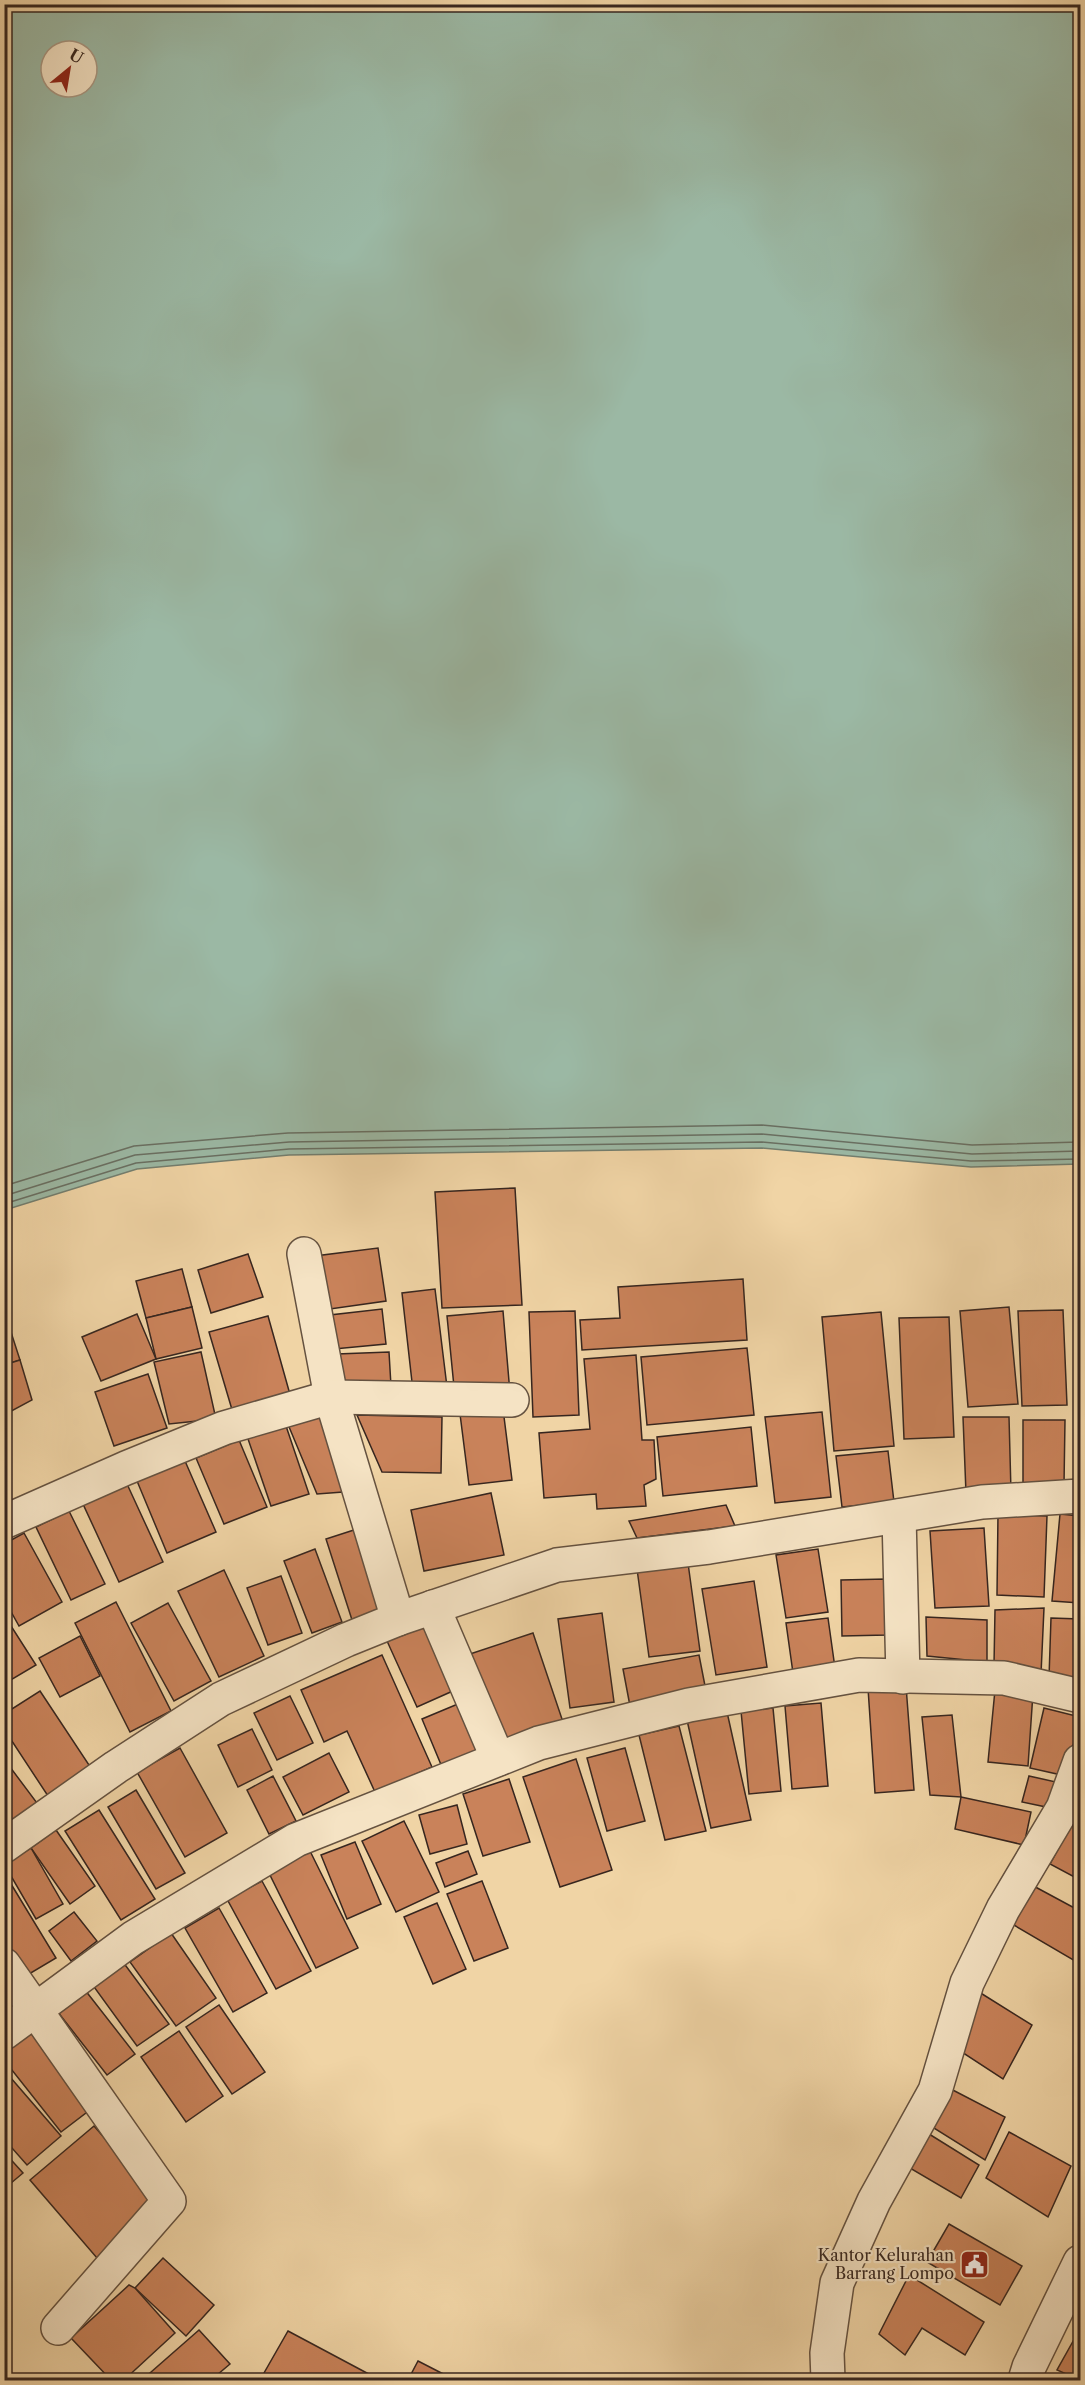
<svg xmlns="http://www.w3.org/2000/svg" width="1085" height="2385" viewBox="0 0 1085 2385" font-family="'Libre Caslon Text',serif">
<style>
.water{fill:#9bb8a4;stroke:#737e6f;stroke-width:1.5;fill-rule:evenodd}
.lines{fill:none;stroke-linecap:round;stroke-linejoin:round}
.shore{stroke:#696f62;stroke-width:1.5}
.building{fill:#c9825a;stroke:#37261f;stroke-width:1.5}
.minor-casing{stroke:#655240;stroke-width:36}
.minor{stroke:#f5e3c4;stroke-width:33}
.labels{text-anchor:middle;stroke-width:4.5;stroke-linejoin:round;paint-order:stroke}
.poi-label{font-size:16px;fill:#37261f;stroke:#f5e3c4;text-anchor:end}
</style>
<rect width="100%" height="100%" fill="#f0d4a5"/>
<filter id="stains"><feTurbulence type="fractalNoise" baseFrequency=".00333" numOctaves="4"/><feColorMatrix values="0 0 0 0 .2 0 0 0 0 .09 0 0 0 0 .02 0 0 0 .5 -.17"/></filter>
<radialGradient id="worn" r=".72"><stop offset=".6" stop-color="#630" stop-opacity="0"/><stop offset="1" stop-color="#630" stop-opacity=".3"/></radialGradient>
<path class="water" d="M5,4l1075,1v1159l-109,3 -209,-19 -473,7 -152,14 -132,41zM51,51h36v36h-36z"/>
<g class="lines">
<g class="shore">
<path d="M4,1186l130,-40 154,-13 474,-8 210,20 108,-3"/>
<path d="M4,1196l131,-41 154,-13 473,-8 210,20 108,-3"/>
<path d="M4,1204l132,-41 153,-14 473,-7 209,19 109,-2"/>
</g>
</g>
<g class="building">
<path d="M515,1188l7,117 -80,3 -7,-116z"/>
<path d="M378,1248l8,53 -63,9 -8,-54z"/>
<path d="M248,1254l15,43 -52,16 -13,-43z"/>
<path d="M182,1269l10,38 -46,11 -10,-37z"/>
<path d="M743,1279l4,61 -165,10 -2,-30 40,-2 -2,-31z"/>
<path d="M435,1289l12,98 -34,4 -11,-98z"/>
<path d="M192,1307l10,41 -46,11 -10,-41z"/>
<path d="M1009,1307l9,97 -50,3 -8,-96z"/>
<path d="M382,1309l4,35 -52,5 -4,-34z"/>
<path d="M1063,1310l4,95 -45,1 -4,-95z"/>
<path d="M503,1311l7,82 -55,4 -8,-81z"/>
<path d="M575,1311l4,104 -46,2 -4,-105z"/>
<path d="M881,1312l13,134 -60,5 -12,-134z"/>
<path d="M137,1314l19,45 -55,22 -19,-44z"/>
<path d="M1074,1314h6v89h-3z"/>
<path d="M268,1316l23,82 -58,15 -24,-81z"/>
<path d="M949,1317l5,120 -50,2 -5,-121z"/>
<path d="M9,1326l11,34 -16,5v-37z"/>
<path d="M747,1348l7,67 -107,10 -6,-68z"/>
<path d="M201,1352l15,67 -47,5 -15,-62z"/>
<path d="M389,1352l2,34 -52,3 -2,-35z"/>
<path d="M636,1355l6,85h12l2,39 -12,6 2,21 -49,3 -1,-15 -52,4 -5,-65 51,-4 -6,-70z"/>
<path d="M20,1360l12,40 -28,15v-50z"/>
<path d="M148,1374l19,54 -53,18 -19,-54z"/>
<path d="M322,1409l34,82 -39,3 -30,-72z"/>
<path d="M503,1409l9,71 -43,5 -9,-71z"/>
<path d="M822,1412l9,85 -56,6 -10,-86z"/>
<path d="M357,1415l85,2 -1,56 -59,-1z"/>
<path d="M1076,1416h4v73h-5z"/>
<path d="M963,1417h46l2,75 -45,1z"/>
<path d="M1023,1420h42l-1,65h-41z"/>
<path d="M285,1423l24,71 -38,12 -24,-70z"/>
<path d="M751,1427l6,59 -94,10 -6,-59z"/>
<path d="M239,1440l28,67 -43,17 -28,-66z"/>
<path d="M888,1451l6,51 -52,5 -6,-51z"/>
<path d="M185,1461l31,71 -49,21 -30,-72z"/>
<path d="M127,1484l36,78 -44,20 -36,-78z"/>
<path d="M491,1493l13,62 -80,16 -13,-61z"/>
<path d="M726,1505l9,21 -98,12 -8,-17z"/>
<path d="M69,1511l36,73 -34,16 -35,-73z"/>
<path d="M998,1514l49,2 -3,81 -47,-2z"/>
<path d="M1060,1514l20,2v87l-28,-2z"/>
<path d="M984,1528l5,78 -54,2 -5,-77z"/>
<path d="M357,1529l28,84 -32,10 -27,-84z"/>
<path d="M24,1533l38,69 -43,24 -15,-27v-55z"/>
<path d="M315,1549l27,73 -30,11 -28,-72z"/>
<path d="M818,1549l10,63 -42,6 -10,-63z"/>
<path d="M688,1563l12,88 -51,6 -12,-88z"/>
<path d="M224,1570l40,86 -45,21 -41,-86z"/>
<path d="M281,1576l21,57 -34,12 -21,-57z"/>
<path d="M887,1579v56l-45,1 -1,-56z"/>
<path d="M754,1581l13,86 -51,8 -14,-86z"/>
<path d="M116,1602l55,109 -41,21 -55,-109z"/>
<path d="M168,1603l43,78 -37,20 -43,-78z"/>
<path d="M1044,1608l-3,66 -47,-9 1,-55z"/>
<path d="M602,1613l12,89 -44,6 -12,-89z"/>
<path d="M4,1615l32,50 -32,19z"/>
<path d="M926,1617l61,3v42l-60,-6z"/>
<path d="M828,1618l7,50 -42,5 -7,-50z"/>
<path d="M1051,1618l29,1v61l-31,-2z"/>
<path d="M426,1624l29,66 -38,17 -30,-66z"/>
<path d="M533,1633l31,92 -64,21 -30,-92z"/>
<path d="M80,1636l20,40 -40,21 -21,-39z"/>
<path d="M382,1655l50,112 -57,25 -28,-61 -23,11 -23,-52z"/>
<path d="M699,1655l7,36 -76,15 -7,-37z"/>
<path d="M906,1686l8,104 -39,3 -7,-105z"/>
<path d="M995,1690l38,3 -5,73 -40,-4z"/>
<path d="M40,1691l51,77 -43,28 -44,-67v-15z"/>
<path d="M290,1696l23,47 -36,17 -23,-47z"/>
<path d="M465,1701l20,48 -43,18 -20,-48z"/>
<path d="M821,1703l7,83 -36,3 -7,-83z"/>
<path d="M773,1708l8,83 -32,3 -8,-83z"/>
<path d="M1044,1708l36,9 -14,59 -36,-8z"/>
<path d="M727,1712l24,108 -40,8 -24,-108z"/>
<path d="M952,1715l9,82 -31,-2 -8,-78z"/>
<path d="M679,1726l27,105 -41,9 -26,-105z"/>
<path d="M252,1729l20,41 -34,17 -20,-42z"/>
<path d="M180,1748l47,85 -42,24 -48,-85z"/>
<path d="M625,1748l20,73 -38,10 -20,-73z"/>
<path d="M329,1753l20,39 -46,23 -20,-38z"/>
<path d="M4,1759l33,44 -33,24z"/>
<path d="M576,1759l36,111 -52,17 -37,-110z"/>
<path d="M273,1776l23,45 -27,13 -22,-44z"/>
<path d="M1029,1776l27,6 -5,26 -29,-6z"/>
<path d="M509,1779l21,63 -47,14 -20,-62z"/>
<path d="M136,1790l49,83 -29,16 -48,-82z"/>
<path d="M961,1797l70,15 -7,33 -69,-16z"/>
<path d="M457,1805l10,39 -37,10 -11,-39z"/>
<path d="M99,1810l56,89 -34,21 -56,-89z"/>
<path d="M404,1821l35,71 -43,20 -34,-71z"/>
<path d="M1073,1822l7,3v55l-30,-16z"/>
<path d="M56,1830l39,56 -25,18 -39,-56z"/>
<path d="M355,1842l26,62 -34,15 -26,-64z"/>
<path d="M31,1848l32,56 -27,15 -32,-55z"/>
<path d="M309,1849l49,99 -42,20 -49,-99z"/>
<path d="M468,1851l9,23 -32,13 -9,-24z"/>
<path d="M8,1879l48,79 -37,22 -15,-23v-76z"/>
<path d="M262,1881l49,90 -35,18 -49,-90z"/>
<path d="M482,1881l26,67 -34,13 -27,-67z"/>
<path d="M1028,1883l52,28v38l-5,12 -68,-40z"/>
<path d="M437,1903l29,66 -33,15 -29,-67z"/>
<path d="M219,1908l48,85 -34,19 -48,-84z"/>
<path d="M74,1912l23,29 -26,20 -22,-30z"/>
<path d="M171,1933l45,65 -40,28 -46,-64z"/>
<path d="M120,1958l49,66 -32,22 -48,-66z"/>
<path d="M85,1990l50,64 -28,21 -50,-64z"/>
<path d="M979,1992l53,33 -29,54 -49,-32z"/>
<path d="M219,2005l46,67 -33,22 -46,-67z"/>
<path d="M34,2028l61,78 -34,26 -57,-72v-10z"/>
<path d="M179,2031l44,65 -37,26 -45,-65z"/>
<path d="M4,2070l57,66 -34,29 -23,-26z"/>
<path d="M947,2087l58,30 -20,43 -56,-35z"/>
<path d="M94,2126l67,77 -64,55 -67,-78z"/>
<path d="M921,2129l58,36 -18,33 -58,-34z"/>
<path d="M1009,2132l62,34 -23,51 -62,-39z"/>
<path d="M4,2152l19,21 -19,16z"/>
<path d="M949,2224l73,42 -22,39 -73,-43z"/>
<path d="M163,2258l51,47 -28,31 -51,-48z"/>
<path d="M909,2275l75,47 -19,33 -43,-27 -17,27 -26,-21z"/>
<path d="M129,2285l6,3 40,45 -51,47h-13l-40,-42z"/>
<path d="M199,2330l31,34 -19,16h-69z"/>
<path d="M288,2331l92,49h-120z"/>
<path d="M1076,2336l4,2v42l-23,-10z"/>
<path d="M418,2361l37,19h-47z"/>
</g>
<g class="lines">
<defs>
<g id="minor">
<path d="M304,1254l27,143 67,222"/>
<path d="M899,1516l4,161"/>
<path d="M4,1522l122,-54 98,-40 107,-31 181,3"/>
<path d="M433,1607l65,152"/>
<path d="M4,1846l112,-79 105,-68 125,-59 52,-21 159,-54 152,-18 273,-45 98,-6"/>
<path d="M4,1965l165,236 -111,127"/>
<path d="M4,2033l129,-95 163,-98 243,-97 150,-38 170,-30 145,3 76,18"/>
<path d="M828,2380l-1,-27 10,-70 37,-82 61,-110 32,-108 36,-74 60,-101 17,-47"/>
<path d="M1025,2380l4,-13 51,-105"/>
</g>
</defs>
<use href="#minor" class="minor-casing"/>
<use href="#minor" class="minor"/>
</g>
<defs>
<symbol id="civic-square" viewBox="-11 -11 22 22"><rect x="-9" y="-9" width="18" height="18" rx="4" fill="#8f2418" stroke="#f5e3c4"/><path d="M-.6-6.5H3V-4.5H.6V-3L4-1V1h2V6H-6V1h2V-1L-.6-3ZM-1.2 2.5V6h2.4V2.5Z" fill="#fff"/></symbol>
</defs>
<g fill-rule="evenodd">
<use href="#civic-square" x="958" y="2248" width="33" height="33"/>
</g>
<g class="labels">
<g class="poi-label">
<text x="954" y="2261">Kantor Kelurahan<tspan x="954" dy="18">Barrang Lompo</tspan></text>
</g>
</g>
<rect width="1085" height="2385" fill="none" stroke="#f0d4a5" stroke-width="24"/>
<rect x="6" y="6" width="1073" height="2373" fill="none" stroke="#37261f" stroke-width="3"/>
<rect x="12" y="12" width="1061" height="2361" fill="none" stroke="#37261f" stroke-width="1.5"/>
<g transform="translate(69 69) rotate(30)"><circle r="28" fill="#f5e3c4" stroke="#a99782" stroke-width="1.5"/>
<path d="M0-4.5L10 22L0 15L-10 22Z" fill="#8f2418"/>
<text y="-9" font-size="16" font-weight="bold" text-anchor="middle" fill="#37261f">U</text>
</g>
<rect width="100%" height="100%" filter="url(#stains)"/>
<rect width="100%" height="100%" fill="url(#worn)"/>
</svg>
